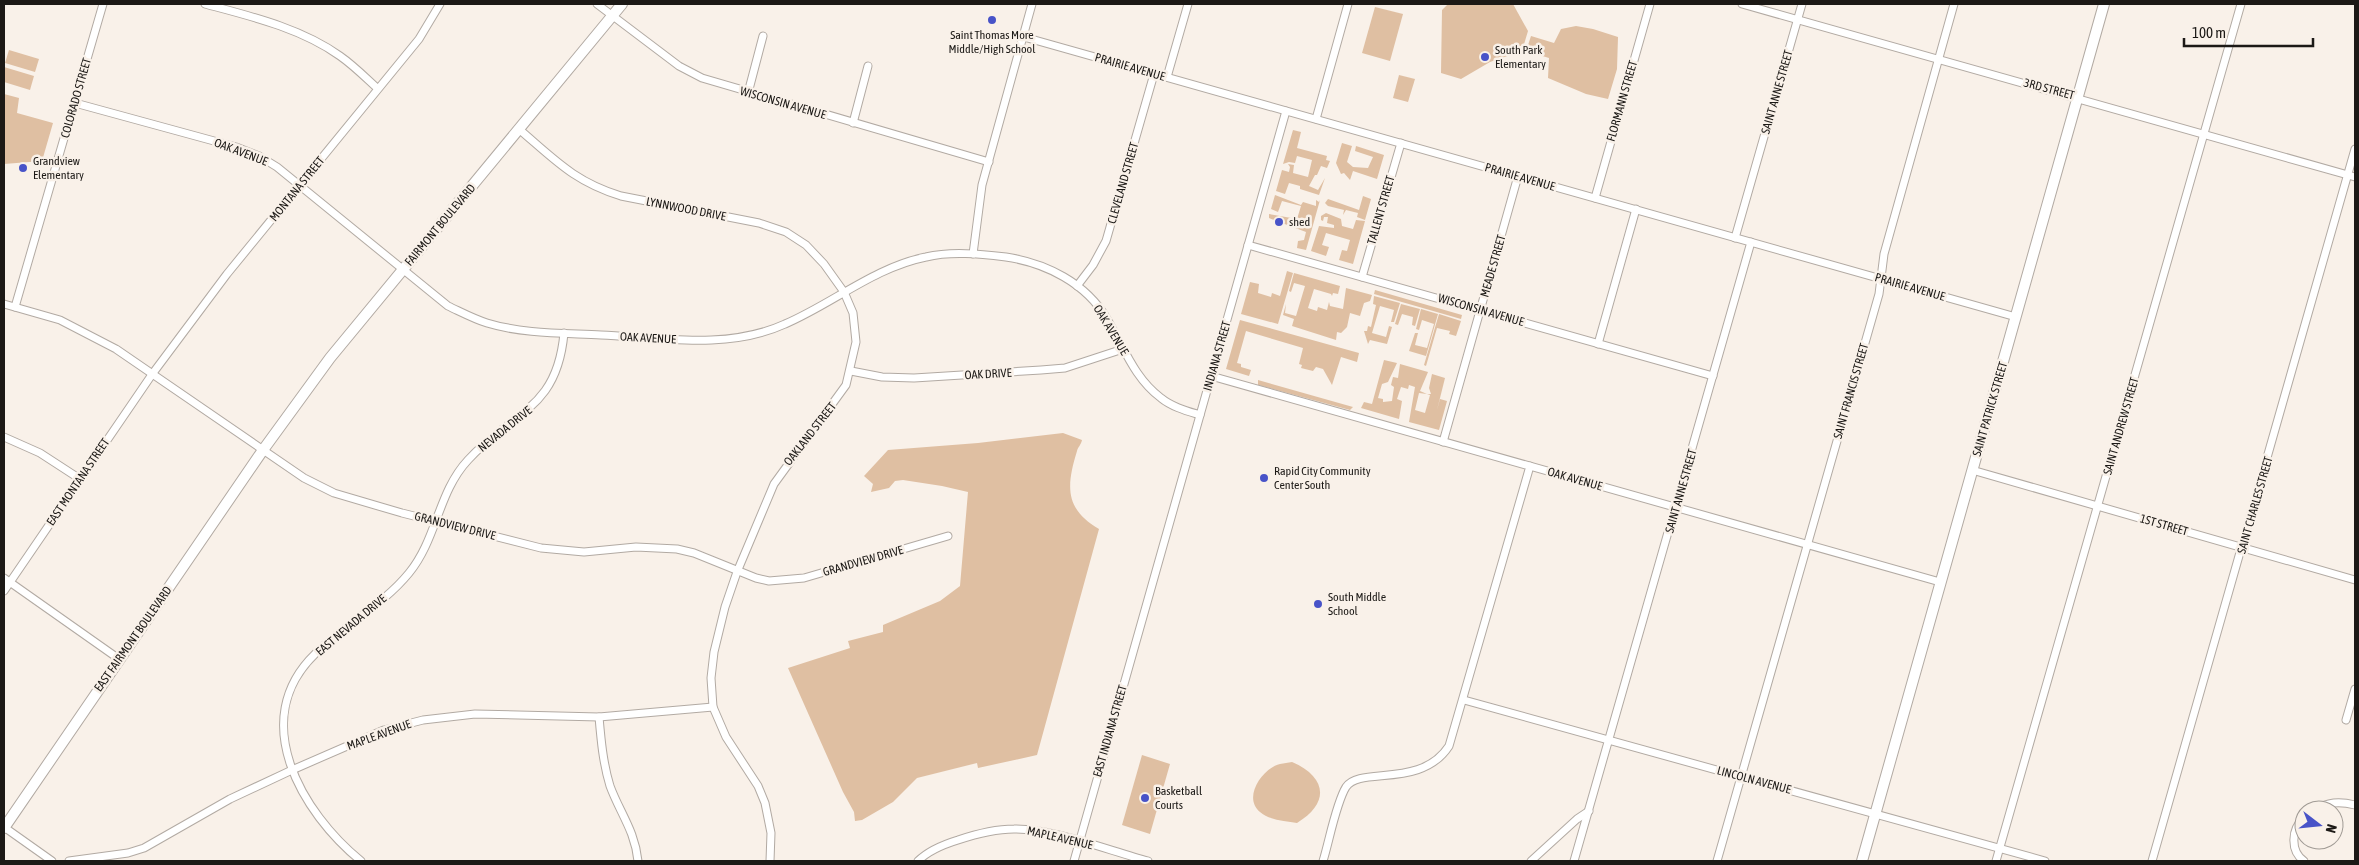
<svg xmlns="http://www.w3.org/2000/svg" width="2359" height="865" viewBox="0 0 2359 865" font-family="'Asap Condensed',sans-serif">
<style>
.green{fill:#dfbfa2}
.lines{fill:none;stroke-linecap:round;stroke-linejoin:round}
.street-casing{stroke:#b2aaa3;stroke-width:9}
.secondary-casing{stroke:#b2aaa3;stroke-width:12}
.street{stroke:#fff;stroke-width:7}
.secondary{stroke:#fff;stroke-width:10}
.poi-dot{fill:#4853c8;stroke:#f9f1e9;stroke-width:2}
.labels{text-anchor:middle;stroke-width:5;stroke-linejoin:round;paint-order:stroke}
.poi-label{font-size:12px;fill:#1c1916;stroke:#f9f1e9;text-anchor:start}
.street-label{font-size:12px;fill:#1c1916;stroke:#f9f1e9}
</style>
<rect width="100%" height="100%" fill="#f9f1e9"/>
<g class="green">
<path d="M1448,4h65l15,27 -6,20 -32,11 -29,17 -20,-6 1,-63z"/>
<path d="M1375,7l28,7 -13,47 -28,-8z"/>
<path d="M1576,26l17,3 25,8 -1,32 -9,30 -22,-5 -38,-16 1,-20 -23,-7 5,-15 23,7 7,-14z"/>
<path d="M9,50l30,9 -4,13 -30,-9z"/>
<path d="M4,67l30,9 -4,14 -26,-8z"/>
<path d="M1399,75l16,4 -7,23 -15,-4z"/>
<path d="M4,94l15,4 -2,15 36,10 -11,38 -38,3z"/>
<path d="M1293,130l8,2 -4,16 30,8 -1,4 4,1 -3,7 -6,-2 -4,9h-2l-6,11 9,4 7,-12 -6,17 -19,-6v-3l-11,-3 -4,11 -9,-3 6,-21 7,2 1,-5 -2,-3 6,1 -1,8 15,4 4,-17 -15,-4 -2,7 -6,-1 -6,2z"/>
<path d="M1342,143l10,3 -5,16 6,5 15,1 5,-11 -18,-6 1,-5 28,9 -7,24 -24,-8 -3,9 -6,-7 -3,1 -5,-11z"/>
<path d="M1275,195l26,10 2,-3 13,4v-6l3,2 1,-2 -14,50 -9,-2 1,-7 6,-1 2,-8 -37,-14v-4l28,5 4,-13 -19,-5 -4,11 -7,-3z"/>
<path d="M1363,196l8,3 -6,21 -8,-3 1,-4 -12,-3 -3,5 1,-5 -16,-4 -3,-3 3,-4 31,11z"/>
<path d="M1326,213l15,6 1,7 11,3 3,-9 9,1 -12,43 -14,-4 3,-10 5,1 3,-11 -24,-7 -4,12 7,2 -3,9 -15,-5 8,-25 15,2v-3l-7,-2 1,-6h-4l-1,4 -2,-1v-4z"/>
<path d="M1287,271l6,2 -15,51 -37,-10 9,-32 9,2 -1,9 13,4 1,-4 8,3z"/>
<path d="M1294,273l46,13 -2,8 -5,-1 -1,3 -1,-2 -17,-5 -6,19 9,3 1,-4 9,3 2,-8 1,4 13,3 3,-21 26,7 -2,6 -6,2 -4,13 -10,-3 -3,14 -6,6 -4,-1 -1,8 -44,-14 2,-7 -11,-4 3,-11 -1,9 11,3 9,-30 -11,-3 -3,9 -2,-1z"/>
<path d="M1375,290l87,25 -1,4 -87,-25z"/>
<path d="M1374,296l26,7 -6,19h-3l3,-12 -14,-4 -8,27 14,4 3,-11 3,1 -5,17 -17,-4 -2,4 -4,-13h3l1,-5 3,1 5,-22 -3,-1z"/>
<path d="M1401,304l19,5 -5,17 -3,-1 1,-8 -11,-3 -4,11 -3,-1z"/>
<path d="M1421,309l17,5 -12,42 -17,-5 6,-18h3l-3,12 12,3 7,-24 -12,-4 -3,10 -3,-1z"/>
<path d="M1439,314l22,7 -5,15 -7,-2 1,-3 -13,-3 -11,38 -2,-1z"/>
<path d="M1240,320l119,33 -2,9 -16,-5 -9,28 -9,-16 -7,-2 -3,4 -12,-3 1,-3 -3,-1 4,-16 -57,-17 -9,32 4,1v3l10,3 -2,6 -23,-7z"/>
<path d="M1384,360l13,3 -9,19 -6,2 -4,14 5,1v3l9,-1 2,-14 -3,-2 2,-8 5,1 2,-14 28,8 -8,19 7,3 -8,-1 -4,17 10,3 5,-18 -3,-1h4l-2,-6 3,-14 13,4 -8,32 3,-11 7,2 -8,29 -30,-8 6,-35 -6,-2 -1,4 -7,-2 -4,12 5,2 -3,18 -38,-11 3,-6 8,2z"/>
<path d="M1258,380l95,27 -3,3 -92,-25z"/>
<path d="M1063,433l19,7c-1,5 -4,7 -5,11 -11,36 -12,58 22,78l-62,226 -59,13 -1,-5 -60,15 -24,24 -31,18 -7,1 -1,-9 -11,-20 -55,-124 62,-20 -2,-7 35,-9v-7l57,-24 20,-15 8,-94 -26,-6 -39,-6 -8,1 -6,7 -18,4 2,-8 -9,-8 24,-26 90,-7z"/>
<path d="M1142,755l28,9 -20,70 -28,-9z"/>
<path d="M1292,762c35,15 38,41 5,61 -12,-2 -28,-3 -37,-11 -18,-15 3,-44 20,-48 4,-1 8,-1 12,-2z"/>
</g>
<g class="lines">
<defs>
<g id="street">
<path d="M205,4c45,12 96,24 135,52 13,9 25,21 37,32"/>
<path d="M597,4l82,62 23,12 287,84"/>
<path d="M1742,4l613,173"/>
<path d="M1024,37l992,280"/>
<path d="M1167,77l21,-73"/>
<path d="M748,93l15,-57"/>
<path d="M75,103l161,44 23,9 18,11 171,139c13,6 26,13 39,17 36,11 77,10 114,12 60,3 127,15 184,-11 47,-20 90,-57 141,-67 25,-6 54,-3 80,0 40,6 80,26 101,62 17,28 27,59 54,79 11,9 26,13 39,17"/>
<path d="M1316,119l32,-115"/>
<path d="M853,123l15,-57"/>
<path d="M520,130c35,30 55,52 101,66l138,27 27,9 20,13 18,19 20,28 9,21 3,29 -10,43 -72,99 -37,88 -12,35 -11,45 -3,26 2,29 13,30 32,49 7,17 6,30 -1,28"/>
<path d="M1595,198l55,-194"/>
<path d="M1735,238l67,-234"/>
<path d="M1248,245l465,131"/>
<path d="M973,254l9,-69 50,-181"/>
<path d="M1362,277l39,-134"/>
<path d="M1077,286l16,-21 13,-24 48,-167"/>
<path d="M4,304l56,16 56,29 188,129 30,15 68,20 139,35 43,4 52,-5 41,2 17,4 62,25 13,3 35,-3 144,-42"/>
<path d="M15,307l88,-303"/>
<path d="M1598,344l38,-135"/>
<path d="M851,371l31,6 32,1 127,-8 24,-2 58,-19"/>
<path d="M1211,376l729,206"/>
<path d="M4,437l36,16 40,26"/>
<path d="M1443,442l75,-266"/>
<path d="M1972,470l383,110"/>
<path d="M4,578l115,81"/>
<path d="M4,591l149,-218 74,-99 192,-235 21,-35"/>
<path d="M1464,700l581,161"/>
<path d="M599,717c2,23 4,46 11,69 10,27 25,45 28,75"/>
<path d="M2346,720l9,-31"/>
<path d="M2314,810c14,-8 25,-9 41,-5"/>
<path d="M2304,818c-13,11 -14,33 0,43"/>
<path d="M4,827l48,34"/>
<path d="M69,861l59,-8 16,-5 86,-49 62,-29 92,-40 39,-10 52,-6 124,3 114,-10"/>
<path d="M361,861c-59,-48 -114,-141 -46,-207 29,-29 68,-49 94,-81 28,-34 29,-81 59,-113 44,-49 89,-49 96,-127"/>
<path d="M918,861c10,-10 27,-17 40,-21 18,-6 38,-11 56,-11 38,-1 96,22 134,32"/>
<path d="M1074,861l212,-750"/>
<path d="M1323,861c6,-19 13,-58 23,-74 14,-21 75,2 103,-41l81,-280"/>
<path d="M1531,861l46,-42 12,-8"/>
<path d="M1574,861l177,-619"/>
<path d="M1717,861l162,-567 5,-40 70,-250"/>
<path d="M1996,861l245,-857"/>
<path d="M2152,861l203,-712"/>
</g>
<g id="secondary">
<path d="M4,828l259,-378 67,-92 292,-354"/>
<path d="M1862,861l242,-857"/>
</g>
</defs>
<use href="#street" class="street-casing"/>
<use href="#secondary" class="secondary-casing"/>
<use href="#street" class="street"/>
<use href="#secondary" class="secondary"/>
</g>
<g class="poi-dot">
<circle cx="992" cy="20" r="5"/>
<circle cx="1485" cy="57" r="5"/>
<circle cx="23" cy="168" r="5"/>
<circle cx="1279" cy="222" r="5"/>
<circle cx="1264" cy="478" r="5"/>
<circle cx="1318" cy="604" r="5"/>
<circle cx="1145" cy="798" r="5"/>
</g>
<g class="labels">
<g class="poi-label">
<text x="992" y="39" text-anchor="middle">Saint Thomas More<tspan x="992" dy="14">Middle/High School</tspan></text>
<text x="1495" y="54">South Park<tspan x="1495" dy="14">Elementary</tspan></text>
<text x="33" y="165">Grandview<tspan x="33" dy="14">Elementary</tspan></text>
<text x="1289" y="226">shed</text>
<text x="1274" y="475">Rapid City Community<tspan x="1274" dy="14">Center South</tspan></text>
<text x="1328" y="601">South Middle<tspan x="1328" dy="14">School</tspan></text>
<text x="1155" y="795">Basketball<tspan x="1155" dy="14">Courts</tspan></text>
</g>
<g class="street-label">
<text transform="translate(1130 67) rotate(16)" y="4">PRAIRIE AVENUE</text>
<text transform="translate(2049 89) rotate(15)" y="4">3RD STREET</text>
<text transform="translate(1777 92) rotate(-74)" y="4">SAINT ANNE STREET</text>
<text transform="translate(76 98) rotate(-74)" y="4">COLORADO STREET</text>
<text transform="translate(1622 101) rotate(-74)" y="4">FLORMANN STREET</text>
<text transform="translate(783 103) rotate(16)" y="4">WISCONSIN AVENUE</text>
<text transform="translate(241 152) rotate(21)" y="4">OAK AVENUE</text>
<text transform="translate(1520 177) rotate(16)" y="4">PRAIRIE AVENUE</text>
<text transform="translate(1123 183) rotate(-74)" y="4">CLEVELAND STREET</text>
<text transform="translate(297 189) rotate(-51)" y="4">MONTANA STREET</text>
<text transform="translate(686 209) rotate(11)" y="4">LYNNWOOD DRIVE</text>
<text transform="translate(1381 210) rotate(-74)" y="4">TALLENT STREET</text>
<text transform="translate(440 225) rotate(-50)" y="4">FAIRMONT BOULEVARD</text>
<text transform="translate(1493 266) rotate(-74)" y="4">MEADE STREET</text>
<text transform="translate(1910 287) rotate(16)" y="4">PRAIRIE AVENUE</text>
<text transform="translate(1481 310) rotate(16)" y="4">WISCONSIN AVENUE</text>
<text transform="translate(1111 330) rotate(59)" y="4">OAK AVENUE</text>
<text transform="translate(648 338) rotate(3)" y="4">OAK AVENUE</text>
<text transform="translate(1217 356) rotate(-74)" y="4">INDIANA STREET</text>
<text transform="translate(988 374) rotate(-3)" y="4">OAK DRIVE</text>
<text transform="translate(1851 391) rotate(-74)" y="4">SAINT FRANCIS STREET</text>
<text transform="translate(1990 409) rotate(-74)" y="4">SAINT PATRICK STREET</text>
<text transform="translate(2121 426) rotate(-74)" y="4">SAINT ANDREW STREET</text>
<text transform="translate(505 429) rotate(-39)" y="4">NEVADA DRIVE</text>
<text transform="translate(810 434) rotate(-52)" y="4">OAKLAND STREET</text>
<text transform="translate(1575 479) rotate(16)" y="4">OAK AVENUE</text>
<text transform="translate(78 482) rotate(-56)" y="4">EAST MONTANA STREET</text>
<text transform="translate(1681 491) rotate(-74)" y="4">SAINT ANNE STREET</text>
<text transform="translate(2255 505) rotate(-74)" y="4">SAINT CHARLES STREET</text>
<text transform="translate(2164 525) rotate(16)" y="4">1ST STREET</text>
<text transform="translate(455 526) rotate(14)" y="4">GRANDVIEW DRIVE</text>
<text transform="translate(863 561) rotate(-16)" y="4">GRANDVIEW DRIVE</text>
<text transform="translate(351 625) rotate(-40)" y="4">EAST NEVADA DRIVE</text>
<text transform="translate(133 639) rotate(-55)" y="4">EAST FAIRMONT BOULEVARD</text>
<text transform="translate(1110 731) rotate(-74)" y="4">EAST INDIANA STREET</text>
<text transform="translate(379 735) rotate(-20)" y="4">MAPLE AVENUE</text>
<text transform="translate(1754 780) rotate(15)" y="4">LINCOLN AVENUE</text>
<text transform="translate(1060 838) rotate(13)" y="4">MAPLE AVENUE</text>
</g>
</g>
<rect width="2359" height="865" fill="none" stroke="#1c1916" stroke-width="10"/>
<g transform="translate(2319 825) rotate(106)"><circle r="24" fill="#f9f1e9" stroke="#a19b95"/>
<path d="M0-4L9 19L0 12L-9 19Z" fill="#4853c8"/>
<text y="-8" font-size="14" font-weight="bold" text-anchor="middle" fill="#1c1916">N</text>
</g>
<path d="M2184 38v8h129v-8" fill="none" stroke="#1c1916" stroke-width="2.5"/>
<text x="2192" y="38" font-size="15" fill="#1c1916" stroke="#f9f1e9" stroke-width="4" paint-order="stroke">100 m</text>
</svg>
